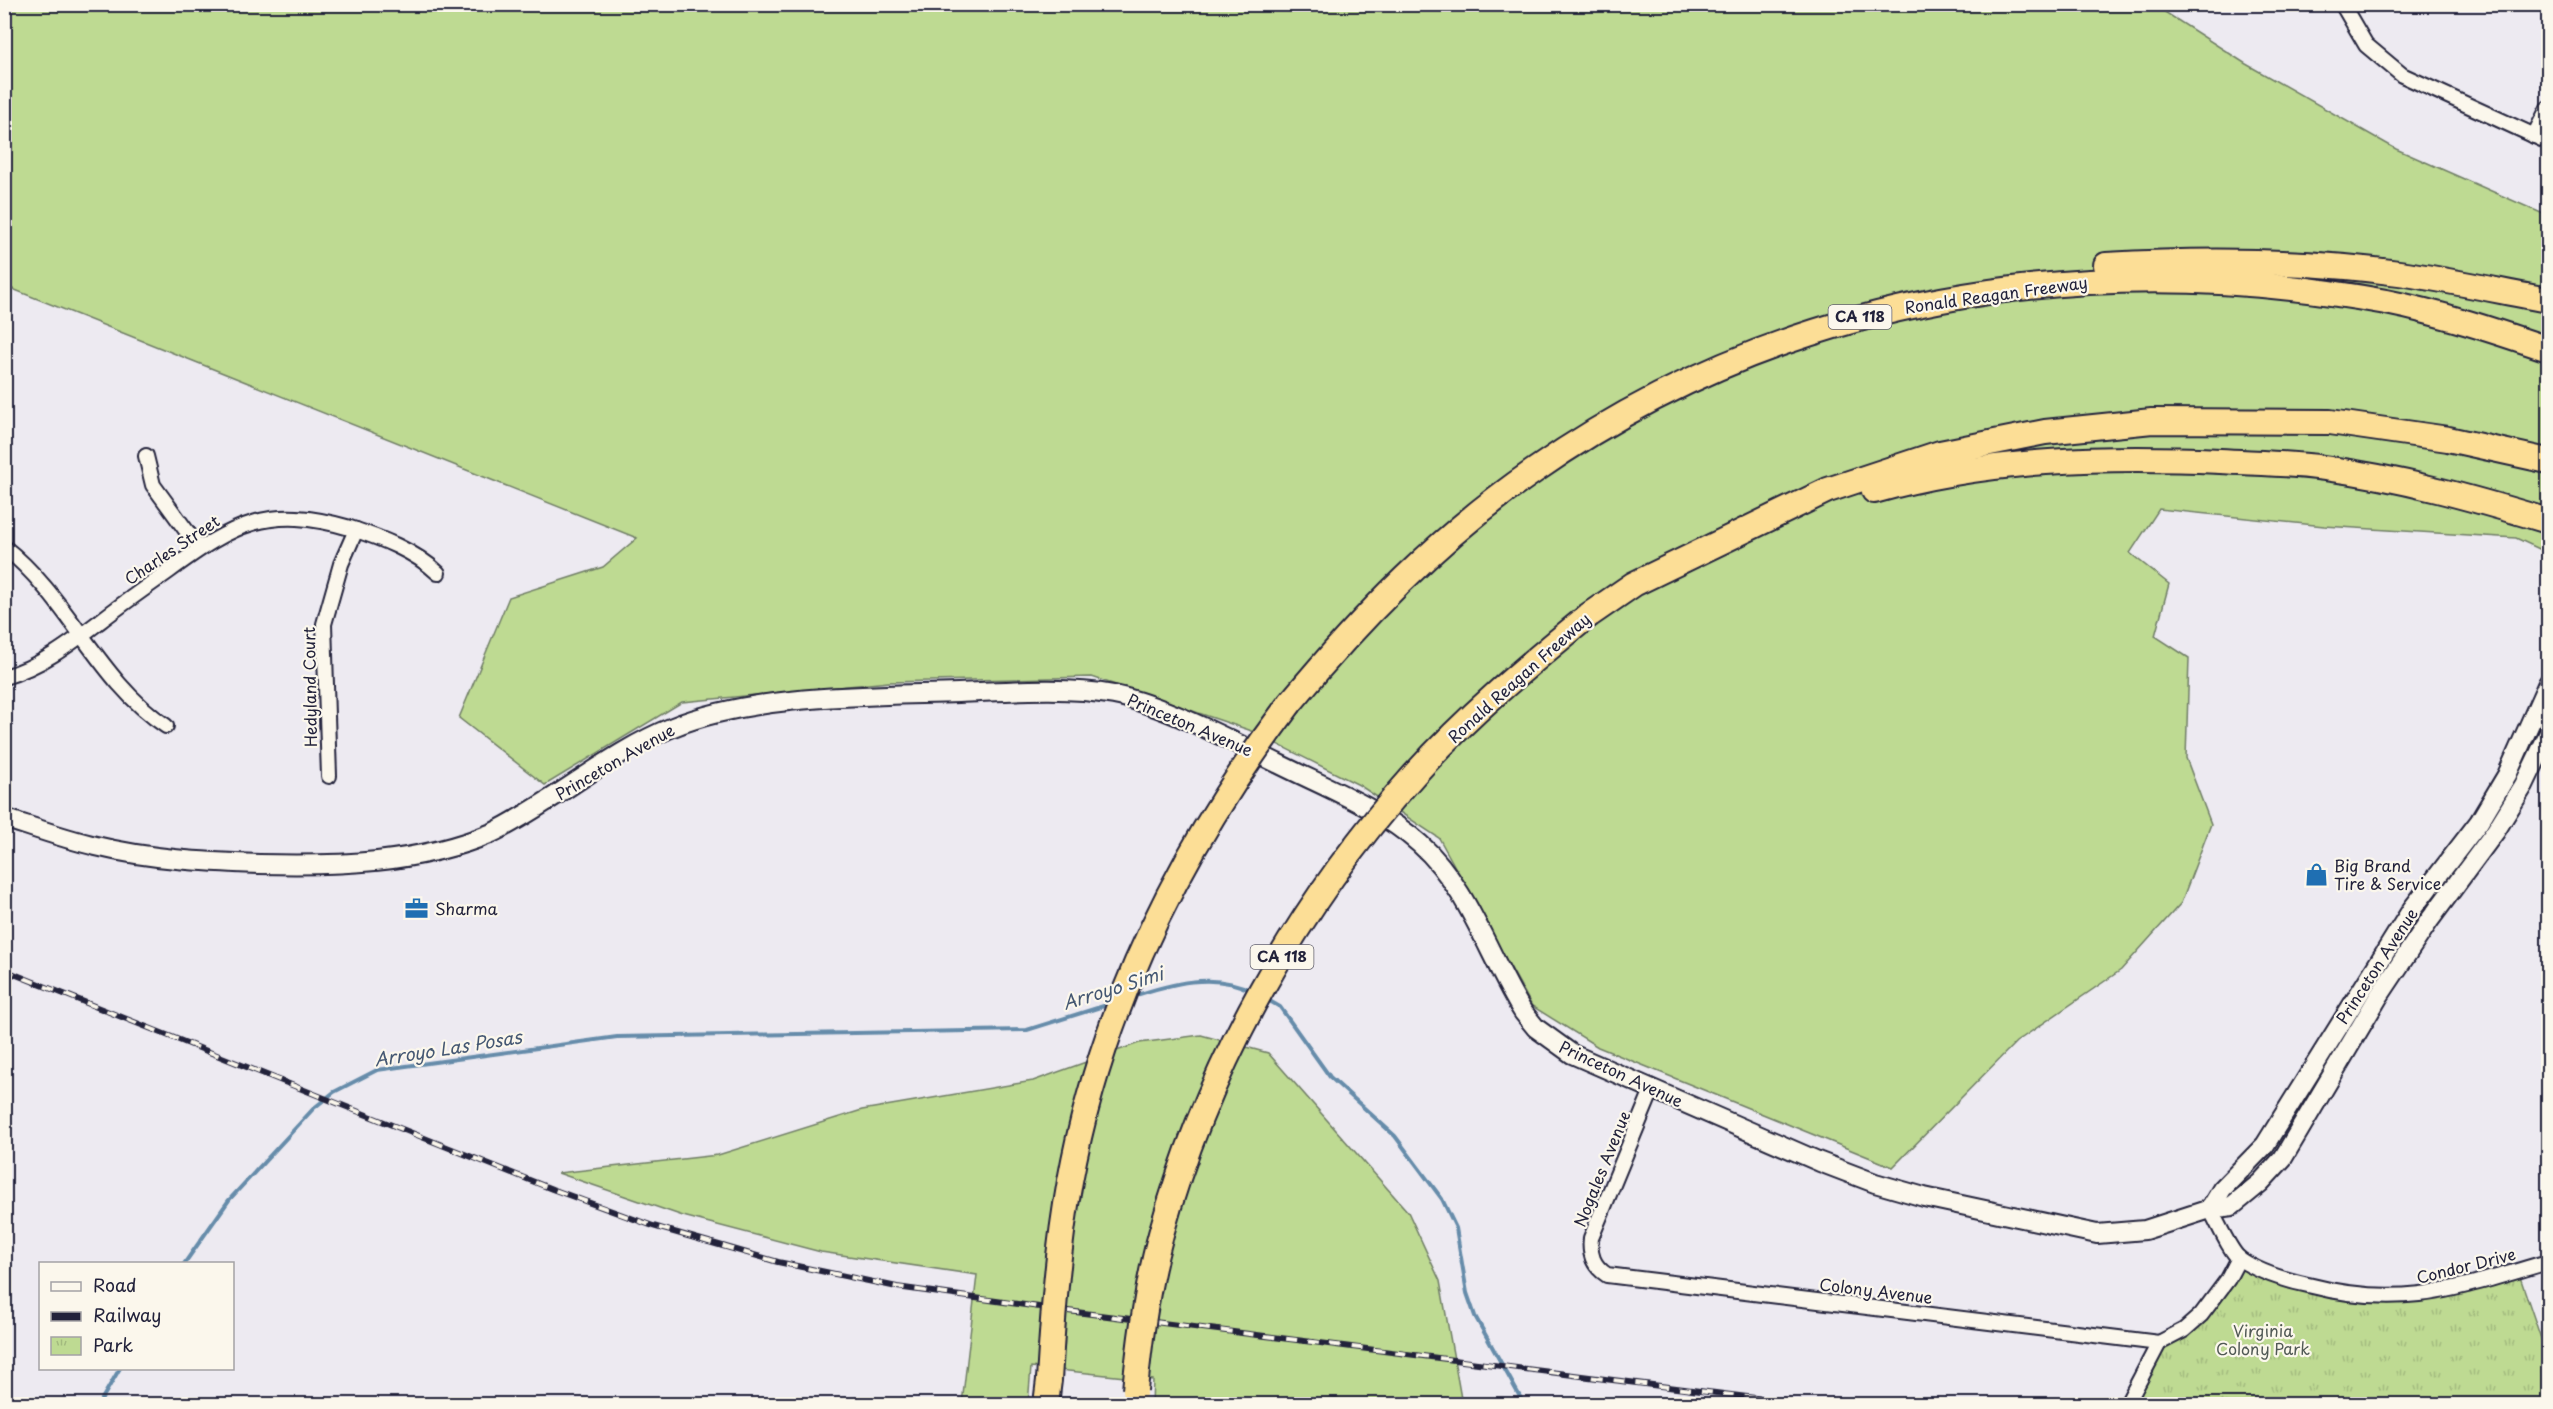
<svg xmlns="http://www.w3.org/2000/svg" width="2553" height="1409" viewBox="0 0 2553 1409" font-family="'Playpen Sans',sans-serif">
<style>
.grass{fill:#beda92;stroke:#707e66;stroke-width:1.5}
.park{fill:url(#park-tufts);stroke:#707e66;stroke-width:1.5}
.lines{fill:none;stroke-linecap:round;stroke-linejoin:round}
.stream{stroke:#668caa;stroke-width:4}
.street-casing{stroke:#22223b;stroke-width:18}
.secondary-casing{stroke:#22223b;stroke-width:22}
.highway-casing{stroke:#22223b;stroke-width:28}
.street{stroke:#fbf7ec;stroke-width:14}
.secondary{stroke:#fbf7ec;stroke-width:18}
.highway{stroke:#fcde96;stroke-width:24}
.rail-casing{stroke:#22223b;stroke-width:6}
.rail{stroke:#fbf7ec;stroke-width:4;stroke-dasharray:11;stroke-linecap:butt}
.highway-bridge-casing{stroke:#22223b;stroke-width:28;stroke-linecap:butt}
.highway-bridge{stroke:#fcde96;stroke-width:24}
.labels{text-anchor:middle;stroke-width:4.5;stroke-linejoin:round;paint-order:stroke}
.shield{fill:#fbf7ec;stroke:#636270;stroke-width:1.5}
.shield-label{font-size:15px;font-weight:bold;fill:#22223b}
.street-label{font-size:16px;fill:#22223b;stroke:#fbf7ec}
.poi-label{font-size:16px;fill:#22223b;stroke:#fbf7ec;text-anchor:start}
.park-label{font-size:16px;fill:#515955;stroke:#fbf7ec}
.water-label{font-size:18px;font-style:italic;fill:#445772;stroke:#fbf7ec}
</style>
<defs>
<pattern id="park-tufts" width="24" height="20" patternUnits="userSpaceOnUse" patternTransform="scale(1.5)"><rect width="24" height="20" fill="#beda92"/><path d="M3 7l-1-3M5 7V3M7 7l1-3M15 17l-1-3M17 17v-4M19 17l1-3" fill="none" stroke="#a3bb7f"/></pattern>
</defs>
<rect width="100%" height="100%" fill="#edeaf1"/>
<filter id="ink" filterUnits="userSpaceOnUse"><feTurbulence type="fractalNoise" baseFrequency=".0167" numOctaves="2"/><feDisplacementMap in="SourceGraphic" scale="12" xChannelSelector="R" yChannelSelector="G"/><feConvolveMatrix kernelMatrix="1 2 1 2 8 2 1 2 1" color-interpolation-filters="sRGB"/></filter>
<g filter="url(#ink)">
<g class="grass">
<path d="M4,5h2150l92,59 150,85 152,67v337l-32,-15 -192,-12 -165,-17 -29,44 39,31 -14,52 34,22 -3,100 25,66 -30,79 -60,67 -105,72 -123,125 -295,-120 -66,-41 -93,-168 -80,-53 -110,-55 -157,-53 -203,5 -207,20 -137,83 -86,-67 50,-121 94,-30 34,-29 -632,-252z"/>
<path d="M1201,1035l67,18 140,159 32,69 22,123h-112l-13,-6 -81,6h-104l1,-24 -122,-13 -3,37h-66l15,-129 -156,-23 -138,-36 -125,-43 160,-18 144,-45 171,-29 106,-38z"/>
</g>
<path class="park" d="M2239,1258l39,20 94,19 146,-26 30,88v45h-421l32,-61 25,-13z"/>
<g class="lines">
<g class="stream">
<path d="M1131,997c38,-13 83,-26 121,-6"/>
<path d="M1266,999l14,8 50,70 65,59 47,63 14,29 11,65 8,23 49,88"/>
<path d="M184,1264l45,-64 85,-92 20,-16 43,-22 240,-33 410,-7 83,-26"/>
<path d="M99,1404l21,-36"/>
</g>
<defs>
<g id="street">
<path d="M2342,4l24,41 36,30 146,67"/>
<path d="M2534,136l14,-28"/>
<path d="M146,456l7,29 46,63"/>
<path d="M4,547c66,52 94,134 162,179"/>
<path d="M4,677c36,-10 66,-33 95,-55 23,-18 46,-34 70,-51 64,-47 100,-67 181,-43 31,10 65,23 88,45"/>
<path d="M329,776l-5,-152 17,-60 15,-34"/>
<path d="M1652,1090l-61,148c-2,16 2,28 16,37l552,68"/>
<path d="M2210,1209c7,12 20,43 30,50 20,14 45,21 68,26 96,25 150,3 240,-23"/>
<path d="M2127,1404l32,-61 25,-13 17,-15 27,-36 11,-21"/>
</g>
<g id="secondary">
<path d="M4,818c31,10 61,21 92,28 53,13 108,16 163,18 80,2 158,0 233,-31 61,-30 120,-82 181,-106 82,-33 197,-31 285,-34 51,-2 105,-7 156,2 50,10 118,46 165,69 48,24 101,44 141,80 47,41 70,115 103,168l13,16 36,26 248,108 55,21 49,14 173,37 48,-4 65,-21 22,-3 28,-23 23,-25 96,-162 50,-75 66,-89 29,-47 24,-50"/>
<path d="M2210,1209l12,-20 43,-44 147,-236 67,-87 28,-47 41,-92"/>
</g>
<g id="highway">
<path d="M2106,265c97,-6 197,-5 293,8 50,7 100,18 149,27"/>
<path d="M1874,491c112,-32 231,-35 346,-30 34,2 70,2 104,7 77,10 151,31 224,53"/>
<path d="M1589,615l45,-31 194,-94 112,-37 105,-21 107,-11 178,1 118,17 100,22"/>
<path d="M1290,703c72,-87 151,-168 244,-232 251,-176 553,-224 852,-169 55,11 109,29 162,47"/>
<path d="M1046,1404l3,-24"/>
</g>
</defs>
<use href="#street" class="street-casing"/>
<use href="#secondary" class="secondary-casing"/>
<use href="#highway" class="highway-casing"/>
<use href="#street" class="street"/>
<use href="#secondary" class="secondary"/>
<use href="#highway" class="highway"/>
<defs>
<path id="rail" d="M4,970l548,219 101,37 125,36 119,25 171,24 734,93"/>
</defs>
<use href="#rail" class="rail-casing"/>
<use href="#rail" class="rail"/>
<defs>
<g id="highway-bridge">
<path d="M1049,1380c4,-67 9,-133 21,-199 32,-176 113,-336 220,-478"/>
<path d="M1135,1390c5,-53 12,-105 26,-156 46,-167 137,-330 253,-459 53,-59 114,-110 175,-160"/>
</g>
</defs>
<use href="#highway-bridge" class="highway-bridge-casing"/>
<use href="#highway-bridge" class="highway-bridge"/>
</g>
</g>
<defs>
<symbol id="shop-bare" viewBox="-9 -9 18 18"><path d="M-5-2.5h2.3a2.7 3.5 0 0 1 5.4 0H5L5.5 6h-11ZM-1.5-2.5h3a1.5 2.3 0 0 0-3 0Z" fill="#1f6fb2" stroke="#fbf7ec" stroke-width="2.5" paint-order="stroke"/></symbol>
<symbol id="office-bare" viewBox="-9 -9 18 18"><path d="M-6-3h4V-5.5h4V-3h4V5H-6ZM-1-4.5V-3h2v-1.5ZM-6 0V1H6V0Z" fill="#1f6fb2" stroke="#fbf7ec" stroke-width="2.5" paint-order="stroke"/></symbol>
</defs>
<g fill-rule="evenodd">
<use href="#shop-bare" x="2300" y="858" width="33" height="33"/>
<use href="#office-bare" x="400" y="892" width="33" height="33"/>
</g>
<g class="labels">
<g class="shield">
<rect x="1828.5" y="305" width="63" height="24" rx="4.5"/>
<rect x="1250.5" y="945" width="63" height="24" rx="4.5"/>
</g>
<g class="shield-label">
<text x="1860" y="322">CA 118</text>
<text x="1282" y="962">CA 118</text>
</g>
<g class="street-label">
<text transform="translate(1996 295) rotate(-8)" y="6">Ronald Reagan Freeway</text>
<text transform="translate(172 550) rotate(-34)" y="6">Charles Street</text>
<text transform="translate(1519 678) rotate(-42)" y="6">Ronald Reagan Freeway</text>
<text transform="translate(310 687) rotate(-91)" y="6">Hedyland Court</text>
<text transform="translate(1190 725) rotate(23)" y="6">Princeton Avenue</text>
<text transform="translate(615 762) rotate(-30)" y="6">Princeton Avenue</text>
<text transform="translate(2377 966) rotate(-57)" y="6">Princeton Avenue</text>
<text transform="translate(1621 1074) rotate(25)" y="6">Princeton Avenue</text>
<text transform="translate(1602 1169) rotate(-68)" y="6">Nogales Avenue</text>
<text transform="translate(2466 1266) rotate(-14)" y="6">Condor Drive</text>
<text transform="translate(1876 1291) rotate(7)" y="6">Colony Avenue</text>
</g>
<g class="poi-label">
<text x="2334" y="872">Big Brand<tspan x="2334" dy="18">Tire &amp; Service</tspan></text>
<text x="435" y="915">Sharma</text>
</g>
<g class="park-label">
<text x="2263" y="1337">Virginia<tspan x="2263" dy="18">Colony Park</tspan></text>
</g>
<g class="water-label">
<text transform="translate(1113 989) rotate(-17)" y="6">Arroyo Simi</text>
<text transform="translate(448 1049) rotate(-9)" y="6">Arroyo Las Posas</text>
</g>
</g>
<rect width="2553" height="1409" fill="none" stroke="#fbf7ec" stroke-width="24"/>
<rect x="12" y="12" width="2529" height="1385" fill="none" stroke="#22223b" stroke-width="2" filter="url(#ink)"/>
<rect x="39" y="1262" width="195" height="108" fill="#fbf7ec" stroke="#a4a2a5" stroke-width="1.5"/>
<rect x="51" y="1282" width="30" height="9" fill="#fbf7ec" stroke="#a4a2a5" stroke-width="1.5"/>
<text x="93" y="1292" font-size="18" fill="#22223b">Road</text>
<rect x="51" y="1312" width="30" height="9" fill="#22223b" stroke="#a4a2a5" stroke-width="1.5"/>
<text x="93" y="1322" font-size="18" fill="#22223b">Railway</text>
<rect x="51" y="1337" width="30" height="18" fill="url(#park-tufts)" stroke="#a4a2a5" stroke-width="1.5"/>
<text x="93" y="1352" font-size="18" fill="#22223b">Park</text>
</svg>
